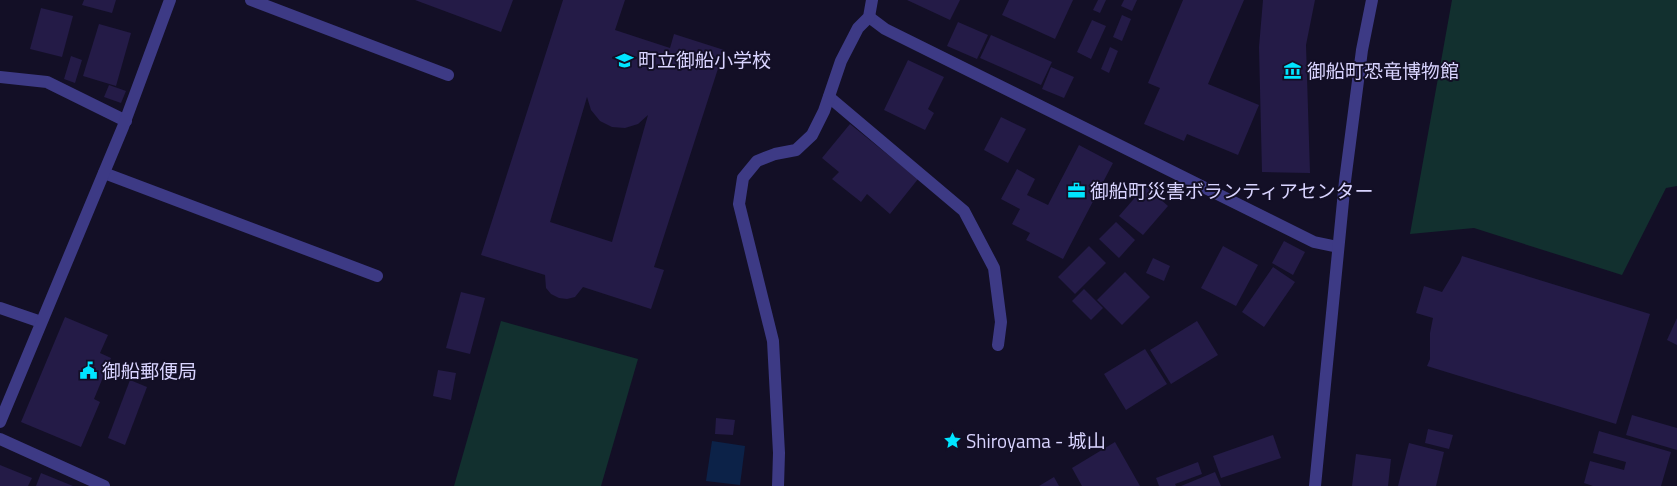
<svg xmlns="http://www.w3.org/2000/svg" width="1677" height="486" viewBox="0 0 1677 486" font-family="'Titillium Web','Noto Sans JP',sans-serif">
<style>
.green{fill:#12302f}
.water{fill:#0c2248}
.building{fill:#241b47;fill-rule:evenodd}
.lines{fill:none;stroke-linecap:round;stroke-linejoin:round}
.minor{stroke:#3d3a85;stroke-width:12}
.labels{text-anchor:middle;stroke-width:4;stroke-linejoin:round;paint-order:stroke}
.poi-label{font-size:19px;fill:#d9d4ff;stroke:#130f26;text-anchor:start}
</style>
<rect width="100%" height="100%" fill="#130f26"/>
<g class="green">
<path d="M1452,0h225v186l-11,2 -44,87 -148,-47 -64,6z"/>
<path d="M501,321l137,38 -37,127h-147z"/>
</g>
<path class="water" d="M712,441l33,5 -5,39 -34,-4z"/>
<g class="building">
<path d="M84,0h32l-4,13 -30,-8z"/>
<path d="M415,0h98l-12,32z"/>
<path d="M563,0h62l-10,30 55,18 4,-14 50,16 -70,217 10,3 -13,39 -68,-22 -8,10 -8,2 -8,-1 -8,-4 -5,-6 -1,-13 -64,-20zM587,97l4,13 9,11 12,6 13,1 13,-4 10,-9 -36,127 -62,-20z"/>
<path d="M907,0h53l-10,20z"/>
<path d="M1009,0h64l-18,39 -53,-24z"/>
<path d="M1098,0h8l-6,13 -7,-3z"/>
<path d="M1124,0h13l-5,11 -11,-5z"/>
<path d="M1183,0h61l-36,84 51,21 -21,50 -51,-21 -3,7 -40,-17 16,-36 -12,-5z"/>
<path d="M1263,0h52l-9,45 4,128 -48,-1 -3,-125z"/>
<path d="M41,8l32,8 -11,41 -32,-8z"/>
<path d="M1122,15l9,4 -9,22 -9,-4z"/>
<path d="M1092,20l14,6 -15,33 -14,-7z"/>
<path d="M958,22l30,13 -11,24 -30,-13z"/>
<path d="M99,24l32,9 -15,53 -33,-10z"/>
<path d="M991,35l61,27 -11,23 -61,-27z"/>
<path d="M1110,47l8,4 -9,22 -8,-4z"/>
<path d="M71,56l11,4 -7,23 -11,-4z"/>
<path d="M908,60l36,17 -16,32 6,4 -9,17 -41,-20z"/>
<path d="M1051,67l23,10 -10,21 -22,-9z"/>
<path d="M109,85l17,6 -5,12 -17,-6z"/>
<path d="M1001,117l25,12 -18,34 -24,-13z"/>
<path d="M850,124l68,55 -28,35 -23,-20 -6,8 -29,-23 7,-7 -17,-14z"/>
<path d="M1079,145l34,18 -50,96 -37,-19 4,-7 -18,-9 8,-15 -19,-10 16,-30 18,10 -8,16 21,10z"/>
<path d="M1145,186l23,20 -25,29 -24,-19z"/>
<path d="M1116,222l19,18 -16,18 -20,-19z"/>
<path d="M1284,241l21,11 -12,23 -21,-12z"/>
<path d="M1089,246l17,17 -31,31 -17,-17z"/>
<path d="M1223,246l35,19 -22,41 -35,-18z"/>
<path d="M1462,256l188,58 -34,110 -189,-58 3,-7v-26l3,-15 -17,-5 8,-27 18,6 18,-30z"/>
<path d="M1153,258l17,8 -6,15 -18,-8z"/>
<path d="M1273,267l22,15 -31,45 -22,-15z"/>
<path d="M1125,272l25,25 -28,28 -25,-25z"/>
<path d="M1084,289l19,19 -12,12 -19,-19z"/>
<path d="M461,292l24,6 -15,56 -24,-6z"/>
<path d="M65,317l43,18 -8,18 11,5 -17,41 6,3 -19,45 -60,-25z"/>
<path d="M1677,318v27l-10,-5z"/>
<path d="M1197,321l21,34 -47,29 -21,-34z"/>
<path d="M1145,349l22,35 -41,26 -22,-36z"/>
<path d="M438,370l18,3 -5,27 -18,-4z"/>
<path d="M130,380l17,7 -22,58 -17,-7z"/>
<path d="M1632,415l45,13v22l-51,-15z"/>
<path d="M716,418l19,2 -2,15 -18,-1z"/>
<path d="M1428,429l25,6 -4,14 -24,-6z"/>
<path d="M1599,431l72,21 -10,34h-68l-9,-3 6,-22 34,9 2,-8 -33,-9z"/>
<path d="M1273,435l8,23 -60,20 -8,-22z"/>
<path d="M1115,442l25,44h-58l-10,-18z"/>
<path d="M1409,443l35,9 -8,34h-38z"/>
<path d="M1356,454l35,5 -3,27h-36z"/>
<path d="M1198,462l4,12 -27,10 1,2h-17l-3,-8z"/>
<path d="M0,465l32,13 -4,8h-28z"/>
<path d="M1215,472l6,14h-40z"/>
<path d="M41,473l32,13h-37z"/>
<path d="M1054,477l5,9h-20z"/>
</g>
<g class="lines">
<g class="minor">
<path d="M251,0l197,75"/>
<path d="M869,17l16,12 429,213 24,5"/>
<path d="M0,77l47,5 79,39"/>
<path d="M829,97l135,114 30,57 7,54 -3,23"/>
<path d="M104,173l273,103"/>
<path d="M0,308l41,14"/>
<path d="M0,422l123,-295 47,-127"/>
<path d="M0,439l104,47"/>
<path d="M778,486l1,-33 -6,-112 -34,-137 4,-26 14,-17 18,-7 21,-4 16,-15 12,-24 17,-50 17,-33 11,-11 3,-17"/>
<path d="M1315,486l30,-305 17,-131 10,-50"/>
</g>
</g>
<defs>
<symbol id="school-bare" viewBox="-9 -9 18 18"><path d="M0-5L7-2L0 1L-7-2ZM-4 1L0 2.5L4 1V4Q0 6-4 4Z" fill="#00e5ff" stroke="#130f26" stroke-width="2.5" paint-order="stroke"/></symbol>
<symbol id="museum-bare" viewBox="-9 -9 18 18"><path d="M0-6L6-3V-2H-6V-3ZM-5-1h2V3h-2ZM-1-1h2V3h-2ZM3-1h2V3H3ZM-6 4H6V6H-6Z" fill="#00e5ff" stroke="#130f26" stroke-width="2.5" paint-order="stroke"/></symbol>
<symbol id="office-bare" viewBox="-9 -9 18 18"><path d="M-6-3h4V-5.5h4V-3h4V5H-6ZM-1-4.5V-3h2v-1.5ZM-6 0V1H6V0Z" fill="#00e5ff" stroke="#130f26" stroke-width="2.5" paint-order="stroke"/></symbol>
<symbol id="civic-bare" viewBox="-9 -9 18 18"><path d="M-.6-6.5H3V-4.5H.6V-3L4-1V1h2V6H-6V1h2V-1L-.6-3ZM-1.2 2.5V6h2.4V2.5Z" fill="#00e5ff" stroke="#130f26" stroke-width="2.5" paint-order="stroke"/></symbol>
<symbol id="sight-bare" viewBox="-9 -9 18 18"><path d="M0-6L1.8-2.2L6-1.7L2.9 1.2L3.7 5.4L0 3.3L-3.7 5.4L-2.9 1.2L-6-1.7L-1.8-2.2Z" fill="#00e5ff" stroke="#130f26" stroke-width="2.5" paint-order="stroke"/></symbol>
</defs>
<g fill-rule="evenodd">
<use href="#school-bare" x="612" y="48" width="25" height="25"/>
<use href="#museum-bare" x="1280" y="58" width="25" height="25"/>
<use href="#office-bare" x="1064" y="178" width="25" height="25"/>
<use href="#civic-bare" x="76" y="358" width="25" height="25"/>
<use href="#sight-bare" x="940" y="428" width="25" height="25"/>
</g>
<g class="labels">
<g class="poi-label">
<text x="638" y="67">町立御船小学校</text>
<text x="1307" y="78">御船町恐竜博物館</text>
<text x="1090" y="198">御船町災害ボランティアセンター</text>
<text x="102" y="378">御船郵便局</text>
<text x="966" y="448">Shiroyama - 城山</text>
</g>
</g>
</svg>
